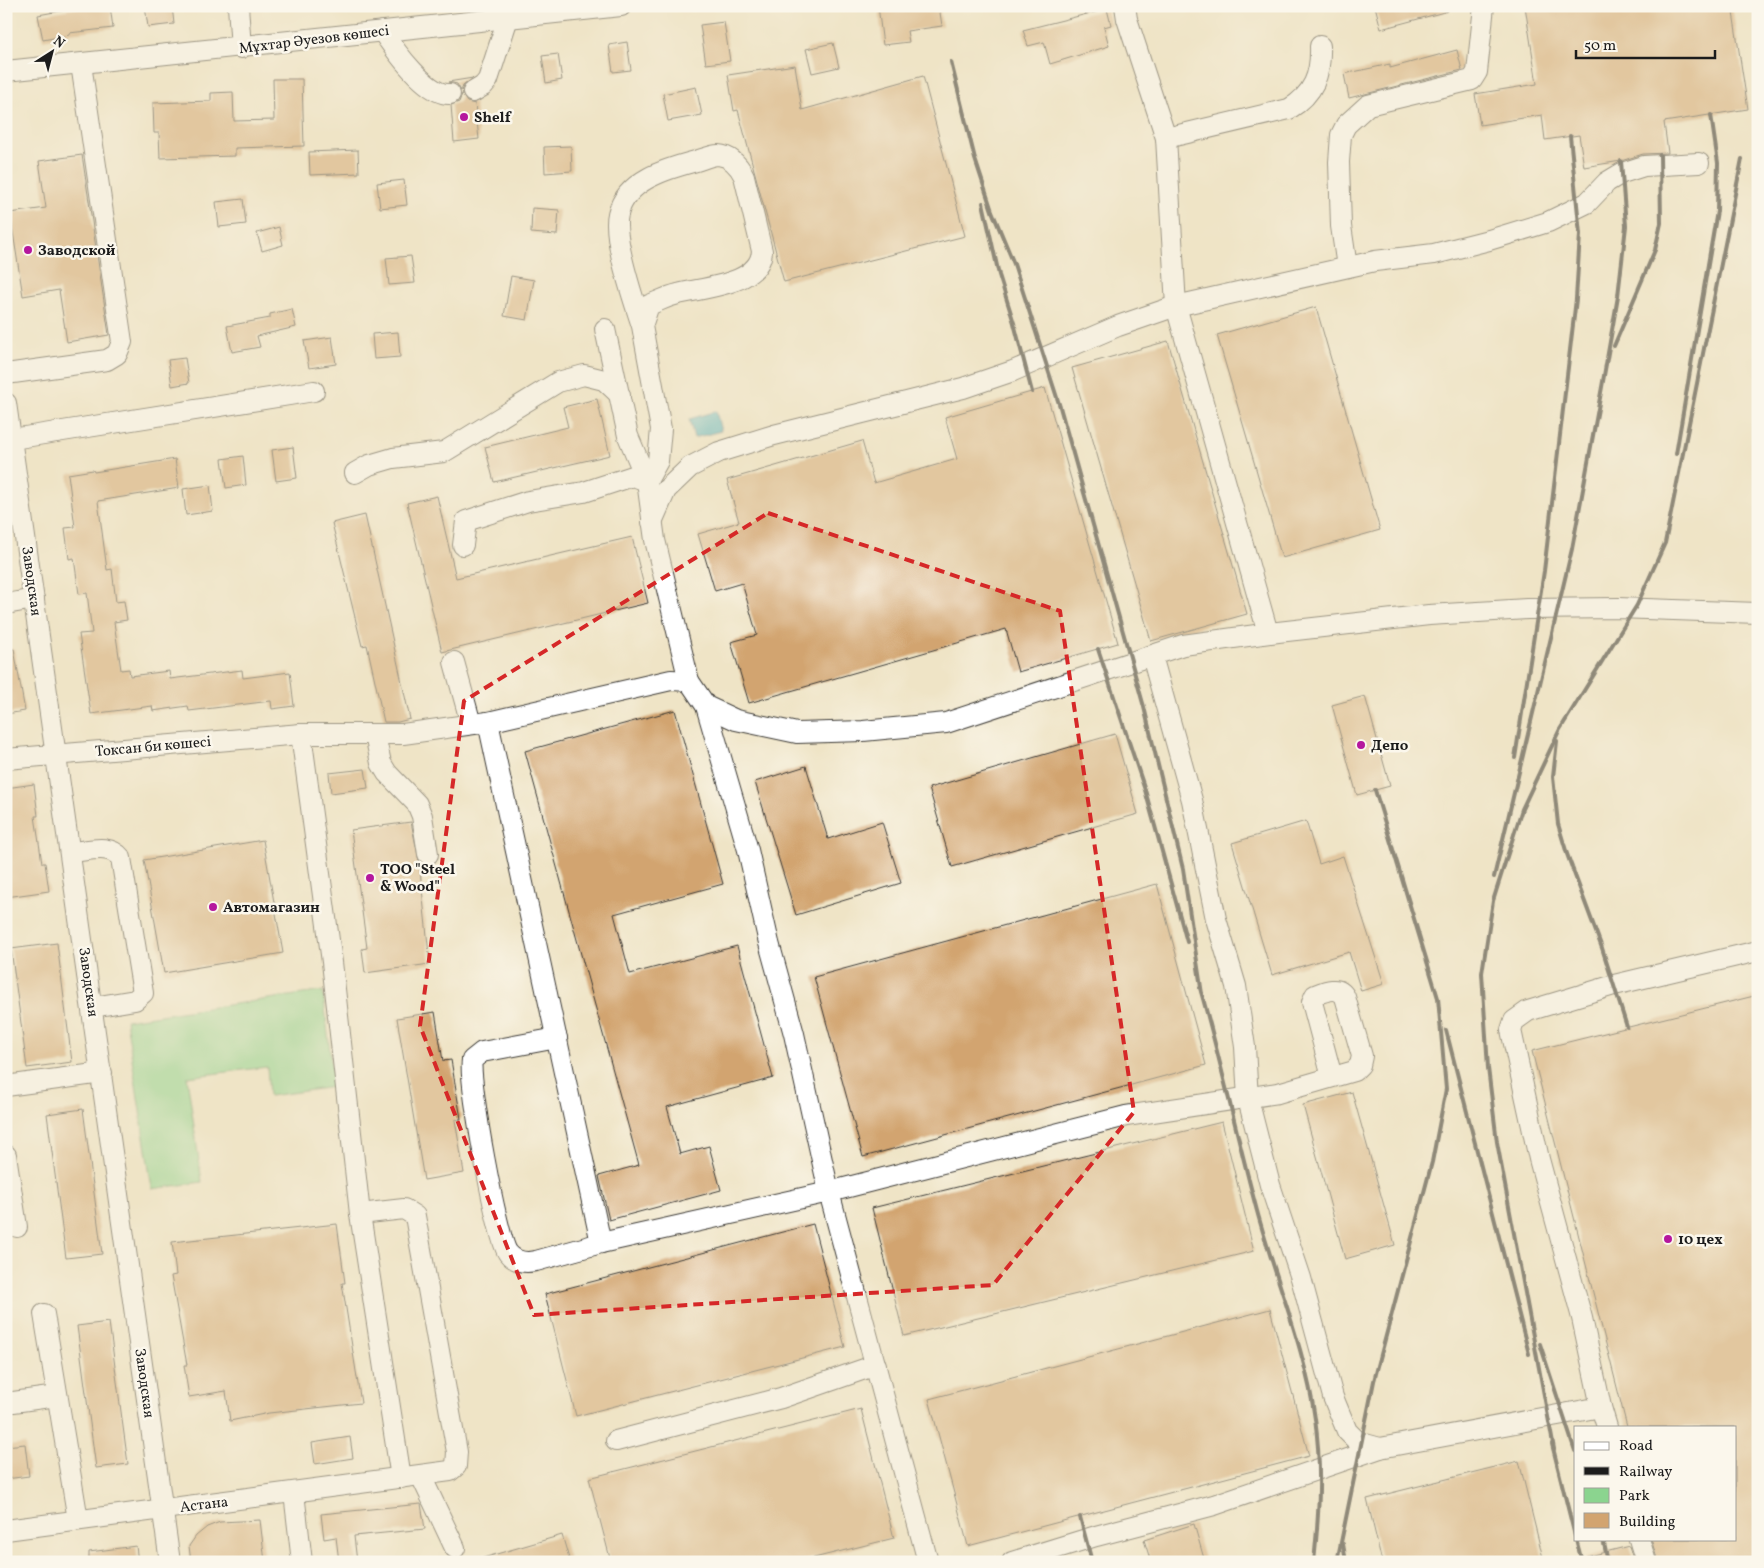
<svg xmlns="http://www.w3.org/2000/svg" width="1764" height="1568" viewBox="0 0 1764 1568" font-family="Vollkorn,serif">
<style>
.green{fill:#8bd48f;stroke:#547856}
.water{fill:#3eaabd;stroke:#2d636c}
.building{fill:#d2a470}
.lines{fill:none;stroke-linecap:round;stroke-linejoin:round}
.minor-casing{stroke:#3c3a36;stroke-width:22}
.minor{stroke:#fff;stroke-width:20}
.rail{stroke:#1c1c1c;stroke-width:4}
.marked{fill:none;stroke:#d62828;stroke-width:4;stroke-dasharray:10 6;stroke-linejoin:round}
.poi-dot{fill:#b5179e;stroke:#fbf7ec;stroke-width:2}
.labels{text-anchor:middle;stroke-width:5;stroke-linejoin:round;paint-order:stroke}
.street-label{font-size:15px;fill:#1c1c1c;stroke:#fbf7ec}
.poi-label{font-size:15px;font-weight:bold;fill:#1c1c1c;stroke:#fbf7ec;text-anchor:start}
</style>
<rect width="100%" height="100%" fill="#fbf7ec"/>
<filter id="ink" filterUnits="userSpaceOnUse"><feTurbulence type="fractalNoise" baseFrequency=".02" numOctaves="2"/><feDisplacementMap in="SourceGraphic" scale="10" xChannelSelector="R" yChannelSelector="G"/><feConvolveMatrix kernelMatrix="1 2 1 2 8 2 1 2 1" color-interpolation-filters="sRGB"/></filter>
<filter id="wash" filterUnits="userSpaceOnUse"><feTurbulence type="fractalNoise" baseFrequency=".0096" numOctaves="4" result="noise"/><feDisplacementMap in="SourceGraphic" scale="20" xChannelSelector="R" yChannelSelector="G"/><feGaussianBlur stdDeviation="1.12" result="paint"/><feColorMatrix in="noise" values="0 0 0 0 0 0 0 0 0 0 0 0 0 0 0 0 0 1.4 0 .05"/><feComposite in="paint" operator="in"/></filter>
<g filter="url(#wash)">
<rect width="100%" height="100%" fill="#efe4c6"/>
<path class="green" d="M323,991l11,96 -65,9 -2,-29 -80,10 15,105 -50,7 -26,-169z"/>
<path class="water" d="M716,411l5,20 -27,7 -5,-19z"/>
<g id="blocks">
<g class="building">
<path d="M88,6h22l3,22 -44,5v2l-26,5 -5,-25z"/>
<path d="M145,6h27l2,18 -26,3z"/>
<path d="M878,6h61l3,20 -35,5 2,11 -26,3z"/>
<path d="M1375,6h72l1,5 -67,18z"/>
<path d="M1525,6h207l16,103 -84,13 4,31 -25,1 -22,7 -37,6 -5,-32 -34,5 -3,-25 -62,10 -5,-31 62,-10z"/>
<path d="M1107,9l4,16 -7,2 5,19 -59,18 -6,-22 -16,4 -5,-16z"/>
<path d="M724,22l6,39 -24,3 -6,-39z"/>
<path d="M627,42l4,28 -18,2 -4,-27z"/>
<path d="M833,43l6,24 -27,6 -6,-24z"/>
<path d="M1457,50l5,20 -113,28 -5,-24 46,-10v4z"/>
<path d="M558,54l4,26 -16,3 -4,-27z"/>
<path d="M795,65l7,45 121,-34 42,160 -181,46 -46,-172 -4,1 -6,-36z"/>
<path d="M473,78l-10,8 -2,5 -4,-7 -9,-2z"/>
<path d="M273,79h29l2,67 -69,2v8l-75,2 -1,-25h-5l-1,-30 58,-2v-8l22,-1 1,29 40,-1z"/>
<path d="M696,87l6,28 -34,6 -5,-27z"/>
<path d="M462,94l5,8 8,2 4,35 -25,3 -3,-37 8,-3z"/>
<path d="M571,146l1,25 -27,2 -1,-26z"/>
<path d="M358,150l1,23 -49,2 -1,-23z"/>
<path d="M82,155l27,180 -42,7 -8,-52 -36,6 -13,-83 36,-5 -7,-47z"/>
<path d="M404,180l3,25 -27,3 -3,-25z"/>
<path d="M243,199l3,25 -27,3 -3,-25z"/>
<path d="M532,208l27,2 -2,25 -26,-2z"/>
<path d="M279,227l4,18 -21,6 -5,-18z"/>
<path d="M411,256l4,27 -26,2 -3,-27z"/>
<path d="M511,276l23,4 -7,40 -23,-4z"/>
<path d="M1316,307l64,223 -98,28 -65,-223z"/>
<path d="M292,309l4,18 -39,9 3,11 -28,5 -5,-26 43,-8v-4z"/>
<path d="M398,332l2,25 -26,2 -2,-25z"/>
<path d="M332,337l4,27 -27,4 -5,-27z"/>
<path d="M1168,341l79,273 -96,27 -79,-273z"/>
<path d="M185,358l4,25 -17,3 -4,-26z"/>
<path d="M1045,388l73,255 -100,29 -12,-43 -257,74 -18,-61 26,-7 -15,-52 -27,8 -17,-57 41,-12 -12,-42 135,-39 12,42 83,-24 -12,-42z"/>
<path d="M597,399l13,56 -116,27 -9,-35 83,-20 -5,-20z"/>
<path d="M293,447l4,31 -21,3 -4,-31z"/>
<path d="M243,456l3,29 -20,3 -4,-29z"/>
<path d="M175,459l4,29 -81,13 9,69 5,-1 4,33 8,-1 3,19 -13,2 7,48 8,-1 1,7 39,-5 1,8 72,-9 1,8 47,-6 4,34 -22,3 -1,-8 -82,10 -1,-5 -35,5 -1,-5 -61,8 -12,-80 13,-1 -5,-40 -8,1 -5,-36 -5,1 -4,-31 10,-1 -7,-53 25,-4 1,2z"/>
<path d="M210,485l3,26 -27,4 -3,-26z"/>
<path d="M437,496l19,82 176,-41 16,66 -206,49 -35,-149z"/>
<path d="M365,515l45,204 -12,3h-14l-17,-77 -5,1 -30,-123z"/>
<path d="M14,649l11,62 -19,3v-64z"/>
<path d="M1365,696l25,90 -33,9 -25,-90z"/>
<path d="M675,710l48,174 -109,30 16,60 107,-28 36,132 -106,29 13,47 29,-8 12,44 -112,30 -10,-44 40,-11 -114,-414z"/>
<path d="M1115,734l23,80 -186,53 -23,-79z"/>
<path d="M806,766l22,73 54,-17 19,61 -105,32 -41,-133z"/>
<path d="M365,769l3,19 -37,5 -2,-20z"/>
<path d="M34,784l4,32h-3l7,47h3l4,28 -43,6v-109z"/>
<path d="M1306,821l13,43 24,-8 41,128 -23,7 -12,-39 -77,23 -40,-132z"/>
<path d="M411,822l8,39 11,103 -65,9 -3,-24 5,-1 -16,-118z"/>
<path d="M263,840l20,113 -119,20 -20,-113z"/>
<path d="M1157,884l49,181 -343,92 -49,-180z"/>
<path d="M57,943l15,119 -45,6 -16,-119z"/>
<path d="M1758,995v567h-100l-7,-23h84v-112h-108l-95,-376z"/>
<path d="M435,1012l8,49 8,-1 10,59 -6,1 9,53 -40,7 -27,-162z"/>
<path d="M1352,1092l43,153 -50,14 -42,-154z"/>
<path d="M83,1109l19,145 -36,4 -19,-144z"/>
<path d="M1222,1122l32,129 -350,85 -32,-128z"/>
<path d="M337,1224l8,59h-3l19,120 -92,10 -39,8 -4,-30 -37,6 -5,-32h3l-16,-89 5,-1 -4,-33z"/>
<path d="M813,1224l32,123 -269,69 -31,-122z"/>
<path d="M1270,1309l39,147 -341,90 -39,-147z"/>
<path d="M109,1322l19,142 -32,4 -19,-142z"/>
<path d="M861,1409l33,129 -96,24h-187l-22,-84z"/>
<path d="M350,1437l3,21 -38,6 -3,-21z"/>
<path d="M25,1444l4,32 -23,3v-33z"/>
<path d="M1519,1461l25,101h-162l-15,-63z"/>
<path d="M421,1504l4,25 -71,7 3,26h-18l-3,-25 -12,2 -3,-25z"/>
<path d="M260,1520l5,42h-74l-2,-16 7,-10 11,-9 13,-5z"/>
<path d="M1194,1524l11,38h-54l-7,-22z"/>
<path d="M562,1535l8,27h-87v-4z"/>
<path d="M136,1546l2,16h-49v-10z"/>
<path d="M1629,1546l5,16h-47l-1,-5z"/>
</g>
</g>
</g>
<g filter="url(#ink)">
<use href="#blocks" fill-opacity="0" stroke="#3c3a36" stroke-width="1"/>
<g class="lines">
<defs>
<g id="minor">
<path d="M238,6l3,42"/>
<path d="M1125,6l2,13 39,119 10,168 92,327"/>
<path d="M382,31c12,18 45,65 68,63"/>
<path d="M6,71l615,-65"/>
<path d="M473,92l10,-6 5,-6 20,-62"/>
<path d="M1166,138l123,-29c25,-15 32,-35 31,-63"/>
<path d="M1347,267l-6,-41 -2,-64 2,-27 5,-10 22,-20 104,-25 5,-8 7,-66"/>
<path d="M642,326c-8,-25 -30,-88 -24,-112 8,-34 48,-45 78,-53 7,-2 16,-6 22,-6 13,1 21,11 26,21l18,75c-2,34 -58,36 -84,43 -9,2 -19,7 -29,11l-7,21 19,103 -3,32 -11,20"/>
<path d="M605,329l23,107 19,45"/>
<path d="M6,374l101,-14 10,-6 5,-12 -41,-278"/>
<path d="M6,403l164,1159"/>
<path d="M6,440l308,-49"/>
<path d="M355,473l14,-8 24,-7 51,-6 114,-70 26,-7 20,5 16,15"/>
<path d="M652,522l14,-32 24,-23 29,-15 55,-17 189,-47 50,-17 105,-45 58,-20 199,-45 59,-7 55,-14 59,-18 39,-19 20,-21 15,-9 22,-7 55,-3"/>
<path d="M463,545l3,-24 62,-20 56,-9 49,-16 14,5 8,59 34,141"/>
<path d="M6,604l28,-5"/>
<path d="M1152,656l40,144 24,119 20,67 9,61 3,52 22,86 31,93 32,119 14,34 11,11 22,6"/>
<path d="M454,662l17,62"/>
<path d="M706,706l42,144 21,93 25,91 35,158 297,-76 152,-23 76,-22 6,-6 2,-9 -17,-59c-6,-12 -20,-6 -30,-2l-3,7 20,75"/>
<path d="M488,722l183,-42 18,1 17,25 30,14 61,13 66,-2 83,-8 237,-78 95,-13 151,-17 98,-6 91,-1 140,5"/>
<path d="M301,734l31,228 28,252 41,264"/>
<path d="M375,735l6,28 6,10 30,31 5,12 6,38"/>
<path d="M6,759l295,-25h102l85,-12 113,521"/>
<path d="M71,852c17,-1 39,-9 50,6l22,135 -8,7 -42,7"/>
<path d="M557,1038l-75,14 -10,8c-4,19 25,179 36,193 7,9 18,10 28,8l65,-18 228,-51 99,370"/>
<path d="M6,1086l96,-13"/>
<path d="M6,1155l11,72"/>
<path d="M44,1314l34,206"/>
<path d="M6,1403l51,-7"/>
<path d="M1601,1407l-19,-89 -43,-159 -28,-129 3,-9 14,-10 86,-26 144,-34"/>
<path d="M616,1441l165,-43 95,-33"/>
<path d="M421,1476l34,72"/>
<path d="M294,1493l8,69"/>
<path d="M6,1530l444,-59 6,-5 1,-14 -42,-236 -11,-7 -44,5"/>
<path d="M1639,1539l7,23"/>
<path d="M1012,1562l84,-26 118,-31 166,-57 221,-41 6,20"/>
</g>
</defs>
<use href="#minor" class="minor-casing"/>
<use href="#minor" class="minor"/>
<g class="rail">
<path d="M951,62l24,97 17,52 22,53 46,143 84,300 39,162 19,125"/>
<path d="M983,203l16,72 15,48 18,69"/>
<path d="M1614,346l41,-96 6,-27 -1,-68"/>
<path d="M1676,454l41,-243 1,-48 -7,-48"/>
<path d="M1098,649l47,141 42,152"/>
<path d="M1557,741l-4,36 5,47 9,30 35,94 25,79"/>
<path d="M1515,758l29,-187 32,-272 4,-65 -10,-98"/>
<path d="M1494,877l78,-328 30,-162 16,-91 8,-70 -5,-65"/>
<path d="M1200,988c21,73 37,149 57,223 18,67 49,140 58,208 7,49 4,94 -1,143"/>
<path d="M1446,1030l83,324"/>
<path d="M1540,1344l35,107"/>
<path d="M1552,1444l23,92"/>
<path d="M1554,1449l-57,-307 -9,-74 -6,-95 11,-72 29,-92 37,-78 78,-126 28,-62 77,-384"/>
<path d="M1080,1517l12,45"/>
<path d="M1576,1539l6,23"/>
<path d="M1603,1539l5,23"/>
<path d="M1343,1544l3,18"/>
<path d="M1337,1562l37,-181 58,-219 14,-73 -8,-91 -63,-208"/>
</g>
</g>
</g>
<path d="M0 0H1764V1568H0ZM768,513l292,98 74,501 -141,173 -459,30 -114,-289 44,-325z" fill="#efe4c6" fill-opacity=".55" fill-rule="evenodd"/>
<path class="marked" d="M768,513l292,98 74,501 -141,173 -459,30 -114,-289 44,-325z"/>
<g class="poi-dot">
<circle cx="464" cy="117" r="5"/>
<circle cx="28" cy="250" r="5"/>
<circle cx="1361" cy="745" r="5"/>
<circle cx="370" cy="878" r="5"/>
<circle cx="213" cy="907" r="5"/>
<circle cx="1668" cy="1239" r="5"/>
</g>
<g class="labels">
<g class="street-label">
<text transform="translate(314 39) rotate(-7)" y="5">Мұхтар Әуезов көшесі</text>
<text transform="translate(32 581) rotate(82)" y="5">Заводская</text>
<text transform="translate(153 746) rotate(-5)" y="5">Токсан би көшесі</text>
<text transform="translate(89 982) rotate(82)" y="5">Заводская</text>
<text transform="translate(145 1383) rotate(82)" y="5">Заводская</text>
<text transform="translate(204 1504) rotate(-7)" y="5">Астана</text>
</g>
<g class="poi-label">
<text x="474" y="122">Shelf</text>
<text x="38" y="255">Заводской</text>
<text x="1371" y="750">Депо</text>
<text x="380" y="874">TOO "Steel<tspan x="380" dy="17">&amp; Wood"</tspan></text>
<text x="223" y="912">Автомагазин</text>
<text x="1678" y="1244">10 цех</text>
</g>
</g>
<rect width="1764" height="1568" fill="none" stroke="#fbf7ec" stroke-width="25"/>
<rect x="1574" y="1426" width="162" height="115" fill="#fbf7ec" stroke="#a29f99"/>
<rect x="1584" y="1442" width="25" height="8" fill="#ffffff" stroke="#a29f99"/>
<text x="1619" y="1450" font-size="15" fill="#1c1c1c">Road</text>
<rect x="1584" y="1467" width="25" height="8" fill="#1c1c1c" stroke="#a29f99"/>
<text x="1619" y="1476" font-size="15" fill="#1c1c1c">Railway</text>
<rect x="1584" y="1488" width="25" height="15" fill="#8bd48f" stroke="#a29f99"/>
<text x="1619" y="1500" font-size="15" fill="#1c1c1c">Park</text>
<rect x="1584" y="1513" width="25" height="15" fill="#d2a470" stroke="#a29f99"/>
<text x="1619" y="1526" font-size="15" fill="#1c1c1c">Building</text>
<g transform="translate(52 52) rotate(36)" stroke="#fbf7ec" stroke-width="4" paint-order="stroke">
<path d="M0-4L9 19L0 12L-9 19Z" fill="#1c1c1c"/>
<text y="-8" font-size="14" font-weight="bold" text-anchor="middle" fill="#1c1c1c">N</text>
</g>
<path d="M1576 50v8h139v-8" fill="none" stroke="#1c1c1c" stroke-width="2.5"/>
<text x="1584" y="50" font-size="15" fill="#1c1c1c" stroke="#fbf7ec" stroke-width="4" paint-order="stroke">50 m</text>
</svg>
